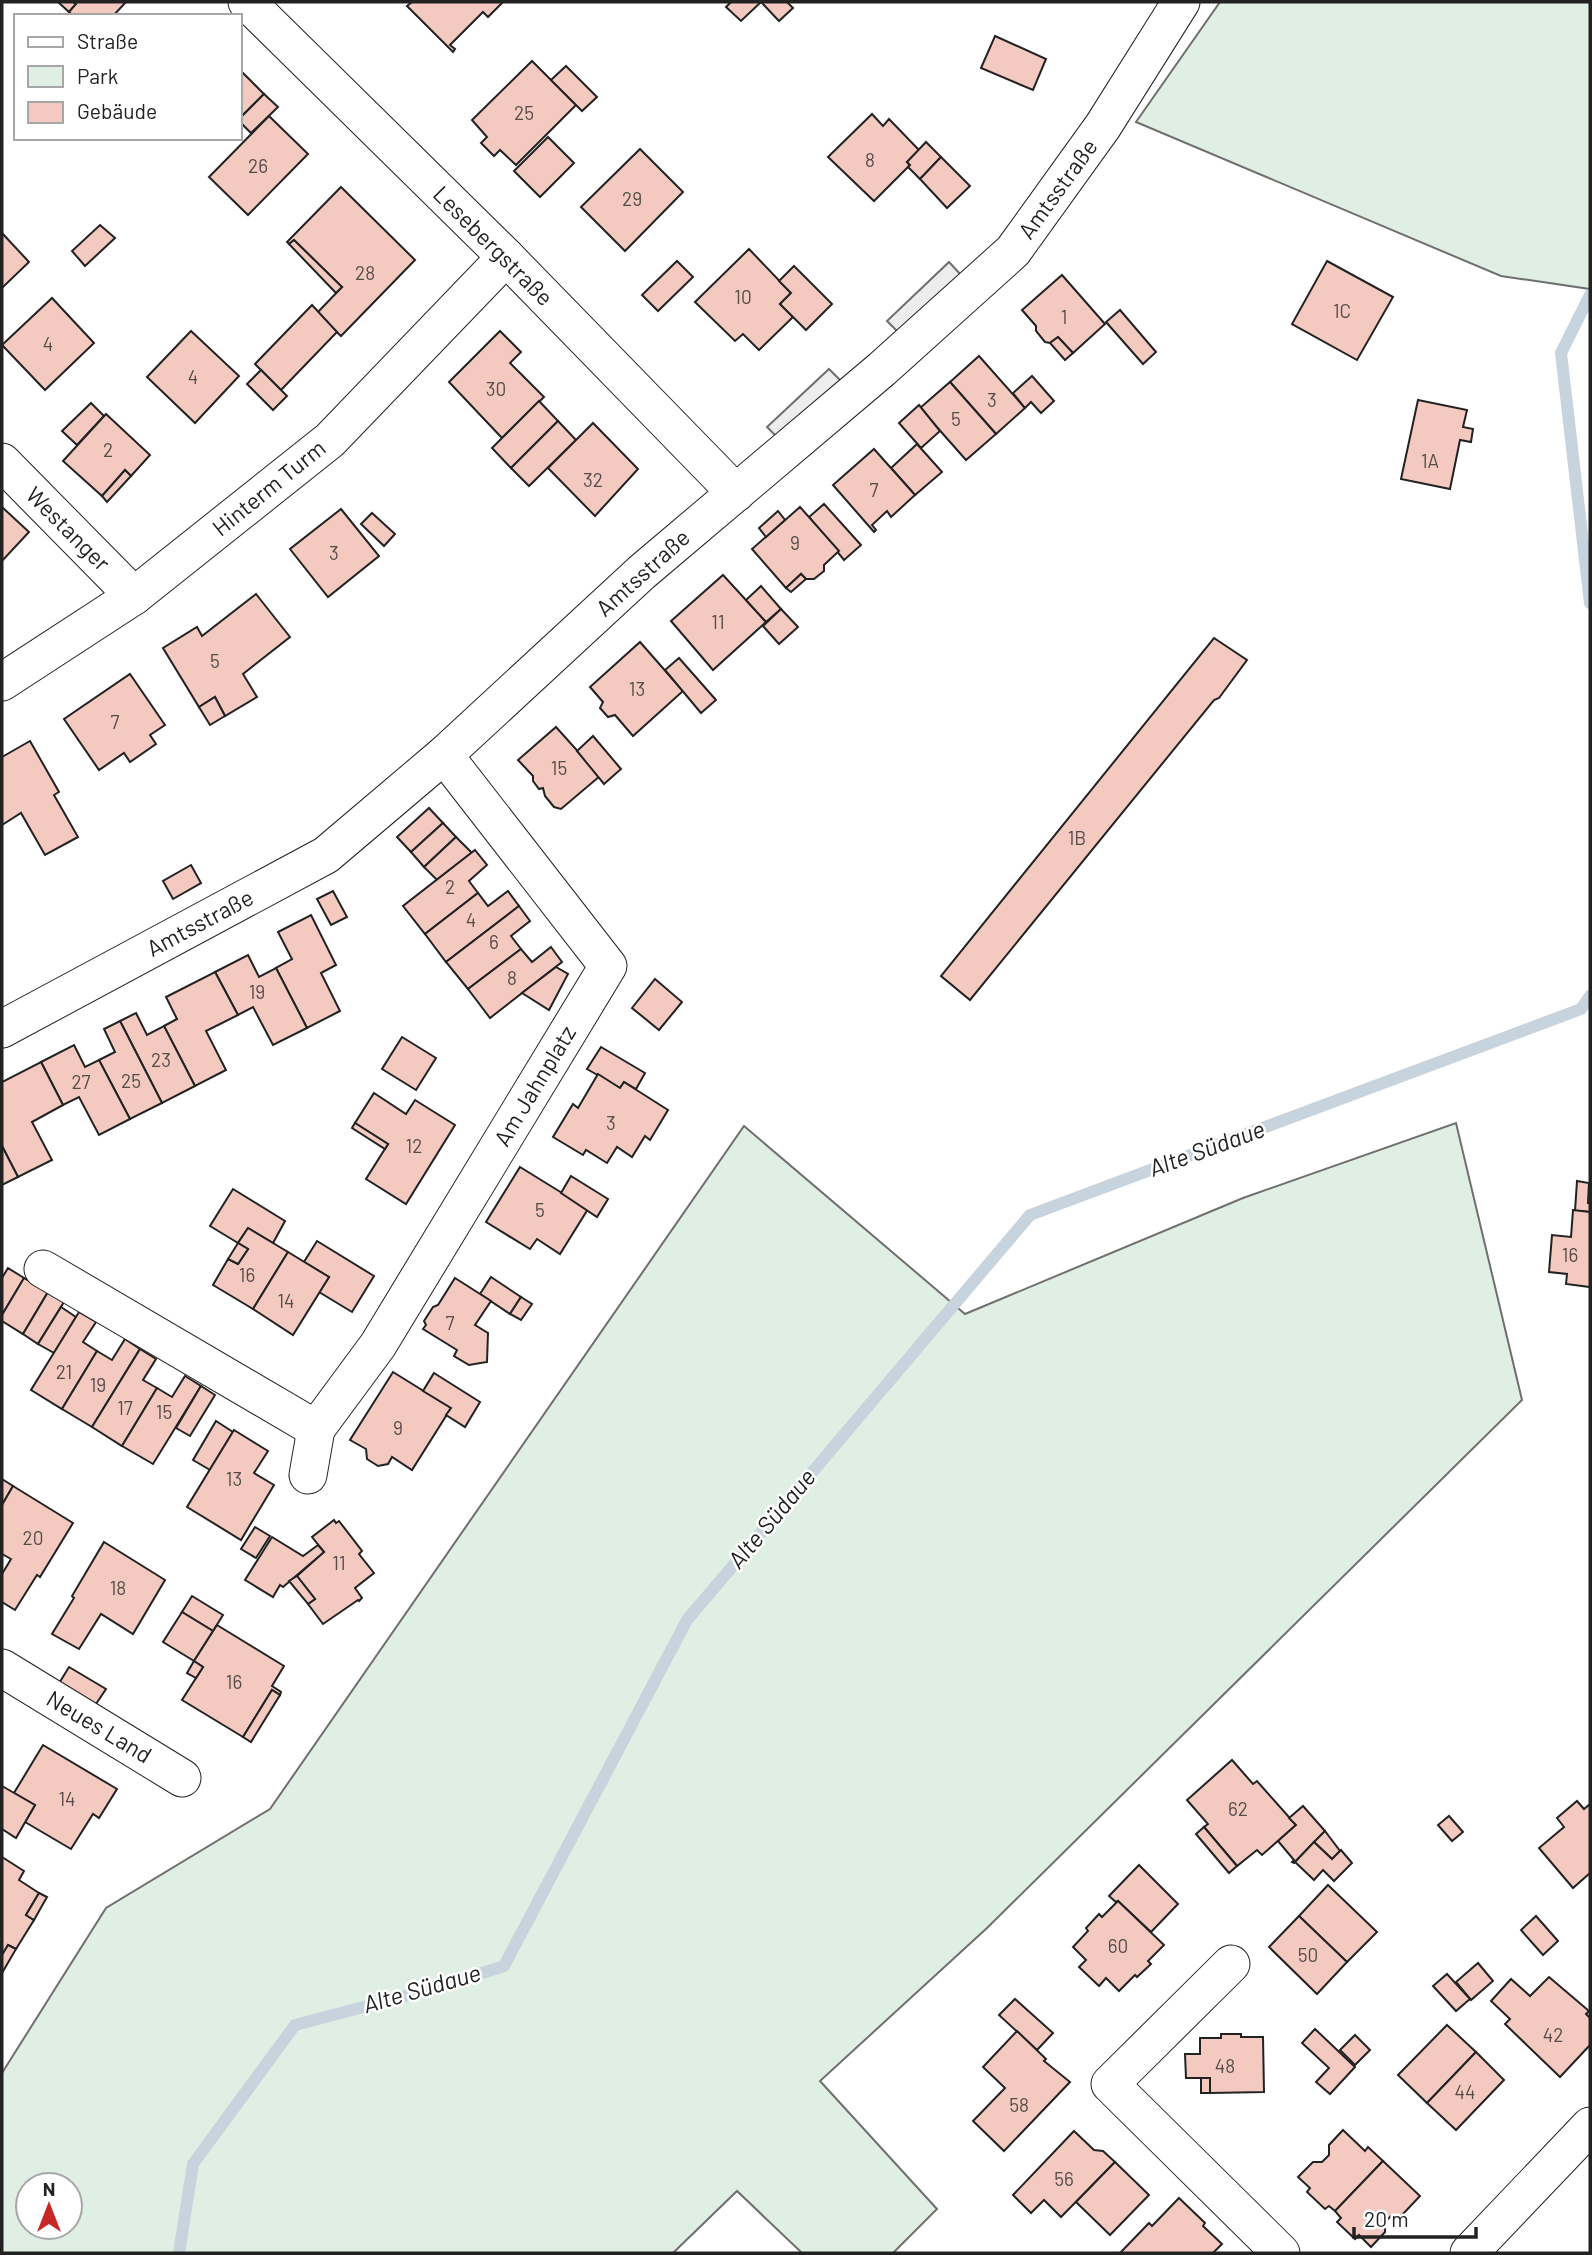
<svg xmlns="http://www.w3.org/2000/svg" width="1592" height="2255" viewBox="0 0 1592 2255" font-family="Barlow,sans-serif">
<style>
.green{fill:#e0efe3;stroke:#6f6f6f;stroke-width:2;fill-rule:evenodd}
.parking{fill:#ededed;stroke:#6f6f6f;stroke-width:2}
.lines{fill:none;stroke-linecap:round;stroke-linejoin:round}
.stream{stroke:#c7d3dd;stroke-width:12}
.building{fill:#f3c9c0;stroke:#222;stroke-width:2}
.minor-casing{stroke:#222;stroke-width:39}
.minor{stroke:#fff;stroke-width:37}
.labels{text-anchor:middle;stroke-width:5;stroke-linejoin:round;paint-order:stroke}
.number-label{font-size:19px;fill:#564c4a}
.street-label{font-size:23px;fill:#222;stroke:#fff}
.water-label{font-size:24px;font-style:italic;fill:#222;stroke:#fff}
</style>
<rect width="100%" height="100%" fill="#fff"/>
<g class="green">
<path d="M1220,2h370v287l-89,-13 -365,-154z"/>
<path d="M1456,1123l66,277 -535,528 -167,153 117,128 -44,44h-91l-65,-62 -64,62h-671v-180l104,-165 164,-99 474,-683 221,188 278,-116zM28,2185h42v42h-42z"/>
</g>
<g class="parking">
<path d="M949,262l12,13 -62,58 -12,-12z"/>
<path d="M829,369l12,12 -62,58 -12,-12z"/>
</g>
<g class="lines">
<g class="stream">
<path d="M1590,295l-29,58 29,250"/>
<path d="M179,2253l14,-89 102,-139 141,-37 68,-22 183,-346 343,-405 551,-206 9,-13"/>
</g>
</g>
<g class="building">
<path d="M58,2h15l3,2 -7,8z"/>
<path d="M73,2h53l-13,14h-40l-4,-4 7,-8z"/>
<path d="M412,2h91l-15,15 -5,-5 -33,33 5,4 -2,3 -46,-46z"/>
<path d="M731,2h30l-20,19 -15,-14z"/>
<path d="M761,2h26l6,6 -14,13z"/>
<path d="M995,36l51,23 -13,31 -52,-22z"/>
<path d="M532,61l44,44 -60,60 -16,-15 -6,6 -13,-13 6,-6 -15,-17z"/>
<path d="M566,66l31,31 -15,14 -31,-31z"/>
<path d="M240,70l24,24 -23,23 -1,-1z"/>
<path d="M264,94l14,13 -27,26 -11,-11v-4z"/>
<path d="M872,114l11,12 6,-7 30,31 -12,12 3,3 -36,36 -46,-44z"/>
<path d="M269,116l39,38 -60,61 -39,-38z"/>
<path d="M548,137l26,26 -34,34 -26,-26z"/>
<path d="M926,142l15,15 -21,22 -12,-12 2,-2 -3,-3z"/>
<path d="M640,149l43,43 -58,59 -44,-44z"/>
<path d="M941,157l29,29 -23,22 -27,-29z"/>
<path d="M341,187l74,73 -74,76 -24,-23 25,-26 -48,-47 -5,4 -2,-2z"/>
<path d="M100,225l15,13 -30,28 -13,-15z"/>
<path d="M2,233l27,29 -27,26z"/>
<path d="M294,240l48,47 -6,6 -47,-49z"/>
<path d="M749,249l42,44 -11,11 13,13 -34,33 -16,-16 -8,7 -40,-39z"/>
<path d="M677,261l16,16 -35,34 -16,-16z"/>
<path d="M1327,261l66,36 -36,63 -65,-36z"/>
<path d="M794,266l38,38 -26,26 -26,-26 11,-11 -12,-12z"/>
<path d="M1062,275l43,49 -32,29 -15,-16 -8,6 -5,-1 -9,-11v-5l-14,-16z"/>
<path d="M52,298l42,45 -49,47 -43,-45z"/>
<path d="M312,305l25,27 -56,58 -26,-26z"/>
<path d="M1120,310l36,42 -13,12 -37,-42z"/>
<path d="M191,331l48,45 -44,47 -48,-46z"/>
<path d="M500,331l21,21 -11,11 34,34 -42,41 -53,-56z"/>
<path d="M1058,337l15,16 -8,7 -15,-17z"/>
<path d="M979,356l46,52 -29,26 -46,-52z"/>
<path d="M261,370l26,26 -14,14 -26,-26z"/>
<path d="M1032,376l22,25 -13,12 -10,-11 -6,6 -12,-15z"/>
<path d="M950,382l46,52 -30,26 -46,-52z"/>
<path d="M1418,400l49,10 -4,17 10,2 -2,13 -11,-2 -10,49 -49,-10z"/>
<path d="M539,401l19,20 -47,47 -19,-20z"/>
<path d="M91,403l13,13 -27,29 -15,-14z"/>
<path d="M919,405l21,26 -19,17 -22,-25z"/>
<path d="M106,414l44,41 -19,21 -6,-6 -23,26 -39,-35z"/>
<path d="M558,421l18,19 -47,46 -18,-18z"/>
<path d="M593,423l45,46 -43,47 -47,-48z"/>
<path d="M917,444l25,28 -27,23 -24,-27z"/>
<path d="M874,449l41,46 -24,22 -4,-6 -15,14 4,5 -2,2 -41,-47z"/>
<path d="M125,470l6,6 -24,26 -5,-6z"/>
<path d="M824,504l37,41 -17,15 -35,-43z"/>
<path d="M2,507l27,25 -27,29z"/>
<path d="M800,507l39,44 -15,14v6l-10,8h-8l-5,-5 -15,14 -34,-39z"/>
<path d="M341,509l38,47 -51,41 -38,-48z"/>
<path d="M778,511l7,9 -19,17 -7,-9z"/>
<path d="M372,513l23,21 -11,12 -23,-22z"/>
<path d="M801,574l5,5 -15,13 -5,-4z"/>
<path d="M723,575l43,47 -53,48 -42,-49z"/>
<path d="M761,586l20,23 -15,13 -20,-22z"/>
<path d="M256,594l34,43 -47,37 14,23 -32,19 -10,-19 -16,10 -36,-59 34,-21 5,9z"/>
<path d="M781,609l17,18 -19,17 -16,-18z"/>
<path d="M1214,638l33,22 -28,38 -5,2 -244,300 -29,-24z"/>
<path d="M640,642l43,49 -50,45 -18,-21 -7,2 -8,-9 3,-6 -13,-15z"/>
<path d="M679,658l37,42 -15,13 -36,-43z"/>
<path d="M130,674l35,51 -15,10 6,9 -26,18 -6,-9 -25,17 -35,-51z"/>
<path d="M215,697l10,19 -15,9 -11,-18z"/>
<path d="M556,727l44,49 -39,33 -7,-2 -9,-11 -2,-8 -4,1 -6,-8v-5l-15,-16z"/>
<path d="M593,736l28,33 -17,15 -27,-33z"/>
<path d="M30,741l29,51 -5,3 24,42 -33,18 -24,-42 -19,12v-68z"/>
<path d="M429,808l14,15 -32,29 -14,-15z"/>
<path d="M443,823l13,14 -32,30 -13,-15z"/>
<path d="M456,837l16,16 -35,27 -13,-13z"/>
<path d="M475,850l12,15 -18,16 9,12 -53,41 -22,-28z"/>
<path d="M191,865l10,18 -28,16 -10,-18z"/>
<path d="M333,891l14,26 -16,8 -14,-26z"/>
<path d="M508,891l11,15 -73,56 -21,-28 53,-41 10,13z"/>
<path d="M519,906l11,15 -19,15 10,13 -53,40 -22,-27z"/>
<path d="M311,915l25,50 -15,8 19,38 -33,17 -31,-60 16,-9 -14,-27z"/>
<path d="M551,947l11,15 -72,56 -22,-29 53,-40 11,13z"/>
<path d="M248,955l11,22 17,-9 31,60 -34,17 -20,-38 -15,8 -23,-43z"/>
<path d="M556,967l12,7 -19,36 -27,-17z"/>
<path d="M215,972l23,43 -32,16 20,39 -31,16 -31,-60 13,-7 -11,-22z"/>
<path d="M655,979l27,23 -23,28 -27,-22z"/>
<path d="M136,1013l11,22 17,-9 31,60 -33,17 -42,-82z"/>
<path d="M120,1021l42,82 -32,16 -31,-59 16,-8 -11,-23z"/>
<path d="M402,1037l34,21 -20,32 -34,-21z"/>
<path d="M74,1045l11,22 14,-7 31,59 -31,16 -20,-38 -16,8 -22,-43z"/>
<path d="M601,1047l44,26 -9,16 -12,-7 -4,6 -33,-19z"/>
<path d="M41,1062l22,43 -31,17 20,38 -34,17 -16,-31v-64z"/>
<path d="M598,1074l22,14 4,-6 44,28 -18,30 -5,-4 -13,21 -15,-10 -10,16 -21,-13 -3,5 -30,-18 20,-33 5,4z"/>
<path d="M374,1093l32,21 9,-14 40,25 -49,79 -40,-25 22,-35 -33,-21z"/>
<path d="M355,1123l33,21 -3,5 -33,-21z"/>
<path d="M2,1146l16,31 -16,8z"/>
<path d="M520,1167l68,42 -28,45 -23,-15 -7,10 -44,-27z"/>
<path d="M571,1176l37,23 -11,18 -36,-24z"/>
<path d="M1577,1181l12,2 -1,20h2v9l-15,-1z"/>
<path d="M233,1189l52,32 -12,22 -25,-15 -10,15 -28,-17z"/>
<path d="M1573,1210l17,2v75l-24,-3 1,-10 -18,-2 3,-37 19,2z"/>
<path d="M248,1228l40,24 -35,57 -40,-24 15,-26 10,5 10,-15 -10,-6z"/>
<path d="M317,1241l57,35 -22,36 -33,-20 10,-15 -25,-15z"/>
<path d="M238,1243l10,6 -10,15 -10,-5z"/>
<path d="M288,1252l41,25 -36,58 -40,-26z"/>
<path d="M8,1268l16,10 -22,37v-37z"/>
<path d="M491,1277l30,20 -11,17 -30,-20z"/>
<path d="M24,1278l24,14 -25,42 -21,-13v-6z"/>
<path d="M455,1278l36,23 -16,24 13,8 -1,29 -18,3 -15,-9 3,-6 -34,-21 3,-4 -2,-4 9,-14 5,-2z"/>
<path d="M48,1292l16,10 -26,42 -15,-10z"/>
<path d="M521,1297l11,7 -11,16 -11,-6z"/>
<path d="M61,1307l15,10 -22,36 -16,-9z"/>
<path d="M79,1312l17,10 -13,20 14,9 -35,58 -31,-19z"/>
<path d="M125,1339l15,10 -48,78 -30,-18 35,-58 15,9z"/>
<path d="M140,1349l16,10 -13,21 14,8 -35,58 -30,-19z"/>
<path d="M393,1372l58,36 -39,62 -20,-13 -4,7 -10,2 -11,-7 -1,-10 -16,-9z"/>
<path d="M434,1373l46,29 -15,25 -19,-12 5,-7 -28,-17z"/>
<path d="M185,1376l16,10 -48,78 -31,-18 35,-58 15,9z"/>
<path d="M201,1386l14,9 -25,41 -14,-8z"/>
<path d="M216,1421l17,11 -23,38 -17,-10z"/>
<path d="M234,1430l34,21 -14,22 20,12 -33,55 -54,-33z"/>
<path d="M2,1479l11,7 -11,19z"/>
<path d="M13,1486l60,37 -33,54 -3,-2 -22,35 -13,-8v-28l9,-15 -9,-5v-49z"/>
<path d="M334,1520l2,3 3,-2 23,30 -3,3 15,19 -19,15 7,10 -3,3 -1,-1 -35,24 -15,-20 7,-5 -18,-23 27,-24 -12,-15z"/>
<path d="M255,1527l15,9 -14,22 -15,-9z"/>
<path d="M272,1537l31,19 15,-11 6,7 -41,35 -3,-2 -7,12 -28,-17z"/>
<path d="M104,1542l61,38 -32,54 -32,-20 -22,35 -27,-15 22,-36 -2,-2z"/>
<path d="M297,1576l18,23 -7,5 -19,-23z"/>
<path d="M192,1596l31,19 -10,16 -31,-19z"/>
<path d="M182,1612l31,19 -19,30 -31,-19z"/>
<path d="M217,1625l67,41 -12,20 9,6 -1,3 -8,-5 -29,47 -61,-37 21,-33 -9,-6z"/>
<path d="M194,1661l9,6 -7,11 -9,-5z"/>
<path d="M69,1667l37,22 -12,18 -36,-22z"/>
<path d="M272,1690l8,5 -29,47 -8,-5z"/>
<path d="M43,1745l74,44 -18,29 -6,-4 -22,35 -46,-27 10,-17 -21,-12z"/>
<path d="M1232,1760l21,24 4,-3 39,44 -34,30 -5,-5 -20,16 -33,-39 4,-3 -21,-24z"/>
<path d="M2,1786l33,19 -19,33 -14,-9z"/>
<path d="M1577,1801l7,8 6,-5v69l-17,15 -34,-40 25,-21 -7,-9z"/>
<path d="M1303,1806l22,25 -31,32 -2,-1 2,-2 -16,-19 18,-16 -7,-7z"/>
<path d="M1449,1816l14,16 -11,9 -14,-16z"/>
<path d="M1204,1827l33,39 -8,7 -33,-39z"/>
<path d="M1325,1831l15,20 -8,8 -18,-17z"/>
<path d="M1314,1842l18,17 9,-9 11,13 -18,18 -11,-11 -9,10 -19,-18z"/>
<path d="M2,1857l22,14 -5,9 20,13 -13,22 8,5 -18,29 -8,-4 -6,10z"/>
<path d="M1139,1865l39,39 -27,28 -33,-31 -2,1 -7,-6z"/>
<path d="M1328,1885l49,47 -30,30 -48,-46z"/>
<path d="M39,1893l8,4 -13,23 -8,-5z"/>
<path d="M1118,1901l46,44 -16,16 3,3 -14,13 -2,-2 -16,16 -13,-13 -7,8 -20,-19 7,-7 -13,-13 15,-16 -2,-3 13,-14 3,3z"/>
<path d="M1299,1916l48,46 -30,32 -48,-47z"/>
<path d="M1536,1916l22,25 -15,14 -22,-25z"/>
<path d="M8,1945l8,4 -14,24v-18z"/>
<path d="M1478,1963l15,18 -22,19 -15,-18z"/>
<path d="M1447,1974l23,25 -14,12 -23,-25z"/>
<path d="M1549,1977l40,34 -3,3 4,4v27l-30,32 -55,-53 5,-5 -19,-18 20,-22 19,17z"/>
<path d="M1015,1999l38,34 -16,17 -38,-35z"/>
<path d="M1447,2025l29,27 -49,51 -29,-28z"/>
<path d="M1315,2029l40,38 -25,27 -14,-12 13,-14 -27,-25z"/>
<path d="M1017,2031l29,28 -2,2 26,21 -66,69 -31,-30 32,-33 -22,-21z"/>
<path d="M1221,2034h20v3h22l1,55 -54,1v-15h-24l-1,-24h15v-16h21z"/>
<path d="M1355,2035l15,15 -15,15 -15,-15z"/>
<path d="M1476,2052l28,28 -48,50 -29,-27z"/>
<rect x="1201" y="2078" width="9" height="15"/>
<path d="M1343,2130l22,21 3,-4 15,14 -48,50 -6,-5 -4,3 -18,-17 3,-4 -12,-11 15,-15h9l7,-7v-10z"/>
<path d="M1074,2131l20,19 9,1 12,11 -54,55 -17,-17 -13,13 -18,-18z"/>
<path d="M1383,2161l37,35 -18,19h-10l-7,7v10l-14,15 -12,-12 -4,4 -18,-17 4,-4 -6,-7z"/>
<path d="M1115,2162l34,33 -39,40 -34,-33z"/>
<path d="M1179,2198l26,25 -2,3 19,18 -9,9h-93l29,-30 3,3z"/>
</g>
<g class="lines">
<defs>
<g id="minor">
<path d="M247,2l259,255 230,236"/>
<path d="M2,462l132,134"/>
<path d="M2,682l132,-86 196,-156 176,-183"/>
<path d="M2,1029l324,-174 118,-100 198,-183 240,-203 131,-118 90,-125 78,-124"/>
<path d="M43,1269l273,160 62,-84 230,-379 -164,-211"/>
<path d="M308,1475l8,-46"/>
<path d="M2,1668l180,110"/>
<path d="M1231,1964l-121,120 171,169"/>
<path d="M1469,2253l121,-127"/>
</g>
</defs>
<use href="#minor" class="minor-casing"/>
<use href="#minor" class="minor"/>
</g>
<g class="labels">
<g class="number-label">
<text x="524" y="120">25</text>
<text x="870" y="167">8</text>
<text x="258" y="173">26</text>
<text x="632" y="206">29</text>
<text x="365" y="280">28</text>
<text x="743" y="304">10</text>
<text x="1342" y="318">1C</text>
<text x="1064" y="324">1</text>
<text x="48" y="351">4</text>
<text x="193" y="384">4</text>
<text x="496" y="396">30</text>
<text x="992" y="407">3</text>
<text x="956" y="426">5</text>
<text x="108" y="457">2</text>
<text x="1430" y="468">1A</text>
<text x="593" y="487">32</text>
<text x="874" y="497">7</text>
<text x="795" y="550">9</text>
<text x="334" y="560">3</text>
<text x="718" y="629">11</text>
<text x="215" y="668">5</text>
<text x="637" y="696">13</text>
<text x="115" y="729">7</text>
<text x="559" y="775">15</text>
<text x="1077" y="845">1B</text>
<text x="450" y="894">2</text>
<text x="471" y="927">4</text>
<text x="494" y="949">6</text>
<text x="512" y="985">8</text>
<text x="257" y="999">19</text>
<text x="161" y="1067">23</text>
<text x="131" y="1088">25</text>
<text x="81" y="1089">27</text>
<text x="611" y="1130">3</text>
<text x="414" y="1153">12</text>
<text x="540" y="1217">5</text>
<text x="1570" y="1262">16</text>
<text x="247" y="1282">16</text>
<text x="286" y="1308">14</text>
<text x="450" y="1330">7</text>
<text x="64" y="1379">21</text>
<text x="98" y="1392">19</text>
<text x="125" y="1415">17</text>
<text x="164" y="1419">15</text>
<text x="398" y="1435">9</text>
<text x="234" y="1486">13</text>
<text x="33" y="1545">20</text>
<text x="339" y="1570">11</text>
<text x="118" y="1595">18</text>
<text x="234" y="1689">16</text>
<text x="67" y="1806">14</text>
<text x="1238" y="1816">62</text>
<text x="1118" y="1953">60</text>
<text x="1308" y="1962">50</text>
<text x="1553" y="2042">42</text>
<text x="1225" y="2073">48</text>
<text x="1465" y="2099">44</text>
<text x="1019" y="2112">58</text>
<text x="1064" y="2186">56</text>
</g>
<g class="street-label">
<text transform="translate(1058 189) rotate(-54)" y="8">Amtsstraße</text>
<text transform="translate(493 246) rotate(45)" y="8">Lesebergstraße</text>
<text transform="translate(269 488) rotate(-39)" y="8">Hinterm Turm</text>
<text transform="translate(68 529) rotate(45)" y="8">Westanger</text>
<text transform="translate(643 573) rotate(-42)" y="8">Amtsstraße</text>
<text transform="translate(200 923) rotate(-28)" y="8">Amtsstraße</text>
<text transform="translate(535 1086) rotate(-59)" y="8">Am Jahnplatz</text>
<text transform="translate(99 1727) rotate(31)" y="8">Neues Land</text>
</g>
<g class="water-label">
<text transform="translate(1207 1149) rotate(-20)" y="8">Alte Südaue</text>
<text transform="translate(772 1519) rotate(-50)" y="8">Alte Südaue</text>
<text transform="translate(422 1989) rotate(-16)" y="8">Alte Südaue</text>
</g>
</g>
<rect width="1592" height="2255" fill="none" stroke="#222222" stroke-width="7"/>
<rect x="14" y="14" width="228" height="126" fill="#ffffff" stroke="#a7a7a7" stroke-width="2"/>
<rect x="28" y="37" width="35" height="10" fill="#ffffff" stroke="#a7a7a7" stroke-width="2"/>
<text x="77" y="49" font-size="21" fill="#222222">Straße</text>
<rect x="28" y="66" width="35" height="21" fill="#e0efe3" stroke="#a7a7a7" stroke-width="2"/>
<text x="77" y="84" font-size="21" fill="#222222">Park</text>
<rect x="28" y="102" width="35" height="21" fill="#f3c9c0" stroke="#a7a7a7" stroke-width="2"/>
<text x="77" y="119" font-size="21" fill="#222222">Gebäude</text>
<g transform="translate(49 2206)"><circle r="33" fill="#ffffff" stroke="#a7a7a7" stroke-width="2"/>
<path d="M0-5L12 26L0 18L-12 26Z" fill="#c62828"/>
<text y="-10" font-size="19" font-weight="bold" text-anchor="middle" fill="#222222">N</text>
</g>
<path d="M1354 2227v10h122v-10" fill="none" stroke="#222222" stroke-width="3.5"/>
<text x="1364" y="2227" font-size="21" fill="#222222" stroke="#ffffff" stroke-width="5" paint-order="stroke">20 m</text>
</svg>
